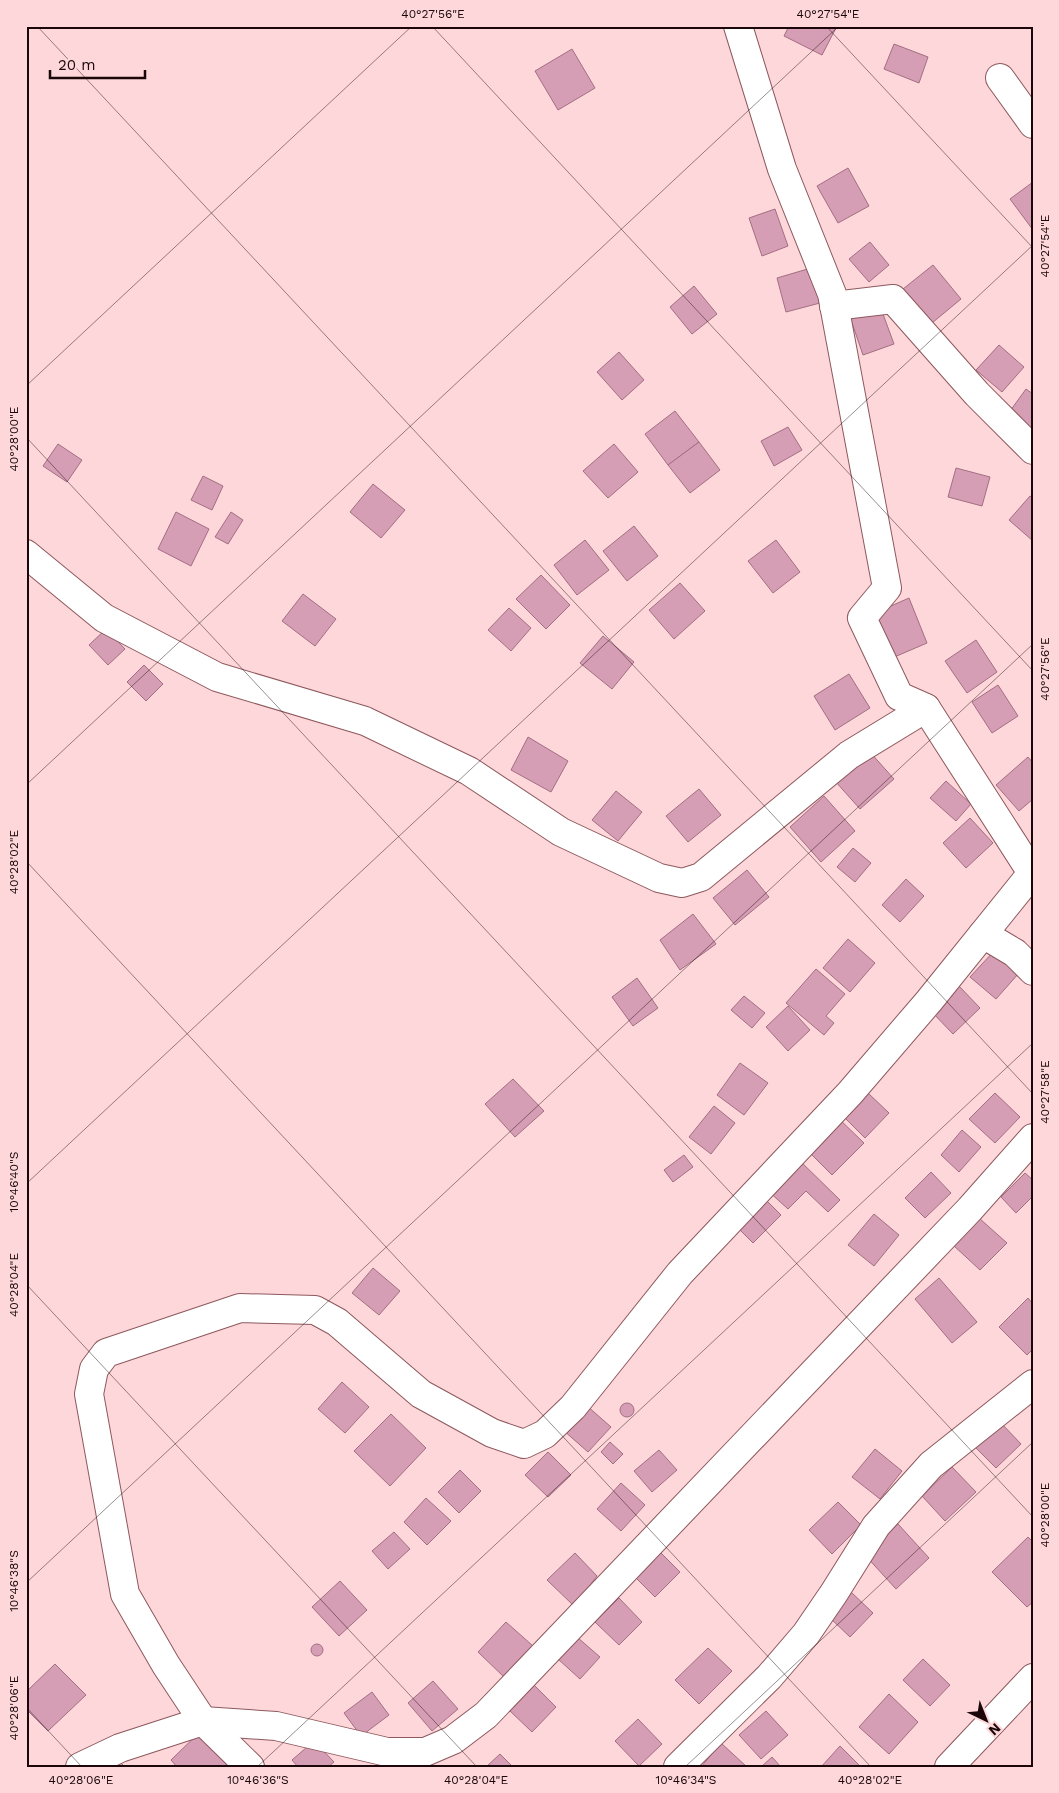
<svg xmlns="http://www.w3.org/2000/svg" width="1059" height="1793" viewBox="0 0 1059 1793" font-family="'Work Sans',sans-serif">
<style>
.building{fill:#d69eb4;stroke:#a36e83}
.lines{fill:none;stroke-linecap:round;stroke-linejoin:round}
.street-casing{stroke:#8e585d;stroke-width:30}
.secondary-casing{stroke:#8e585d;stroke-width:30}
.street{stroke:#fff;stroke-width:28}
.secondary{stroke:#fff;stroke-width:28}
.ticks{fill:none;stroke:#1b070a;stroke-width:1;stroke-opacity:0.45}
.neatline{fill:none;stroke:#1b070a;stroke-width:2}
.ticks-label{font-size:12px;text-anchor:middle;fill:#1b070a}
</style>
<rect width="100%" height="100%" fill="#fdd7d9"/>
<g class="building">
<path d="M789,26h48l-15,29 -38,-19z"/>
<path d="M894,44l34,13 -9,26 -35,-14z"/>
<path d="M572,49l23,39 -37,22 -23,-39z"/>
<path d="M848,168l21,38 -31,17 -21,-37z"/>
<path d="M1033,182v48l-23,-31z"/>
<path d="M775,209l13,37 -26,10 -13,-38z"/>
<path d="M870,242l19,23 -20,17 -20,-23z"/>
<path d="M933,265l28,34 -29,24 -29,-34z"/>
<path d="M811,268l9,35 -34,9 -9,-34z"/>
<path d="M694,286l23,28 -25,20 -22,-27z"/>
<path d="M880,306l14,38 -31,11 -13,-38z"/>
<path d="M999,345l25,22 -22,25 -26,-22z"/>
<path d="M619,352l25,28 -22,20 -25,-28z"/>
<path d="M1026,389l7,5v45l-28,-21z"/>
<path d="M675,411l24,31 -31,23 -23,-31z"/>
<path d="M788,427l14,23 -28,16 -13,-25z"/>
<path d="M699,442l21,28 -30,23 -22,-28z"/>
<path d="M58,444l24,16 -15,22 -24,-16z"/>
<path d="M614,444l24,28 -30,26 -25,-27z"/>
<path d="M956,468l34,9 -8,29 -34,-9z"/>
<path d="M203,476l20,10 -11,24 -21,-10z"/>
<path d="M373,484l32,26 -24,28 -31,-26z"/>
<path d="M1030,496l3,2v43l-24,-21z"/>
<path d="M176,512l33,17 -18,37 -33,-17z"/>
<path d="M231,512l12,8 -15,24 -13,-7z"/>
<path d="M634,526l24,30 -31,25 -24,-30z"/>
<path d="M585,540l24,30 -32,25 -23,-30z"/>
<path d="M776,540l24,32 -27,21 -25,-32z"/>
<path d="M541,575l29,30 -24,24 -30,-30z"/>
<path d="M680,583l25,28 -31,28 -25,-29z"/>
<path d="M303,594l33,25 -21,27 -33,-25z"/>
<path d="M909,598l18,45 -35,15 -19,-44z"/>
<path d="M509,608l22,20 -20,23 -23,-21z"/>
<path d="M106,629l19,20 -17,16 -19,-20z"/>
<path d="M603,636l31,26 -22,27 -32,-26z"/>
<path d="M976,640l21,32 -30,21 -22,-32z"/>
<path d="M144,665l19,19 -17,17 -19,-19z"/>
<path d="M849,674l21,34 -35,22 -21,-34z"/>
<path d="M998,685l20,31 -26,17 -20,-31z"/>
<path d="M528,737l40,24 -17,31 -40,-22z"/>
<path d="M869,751l25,28 -34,30 -25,-28z"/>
<path d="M1028,757l5,6v36l-14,12 -23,-26z"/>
<path d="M946,781l25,23 -15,17 -26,-23z"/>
<path d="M699,789l22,26 -33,27 -22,-26z"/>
<path d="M616,791l26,21 -24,29 -26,-21z"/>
<path d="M824,796l31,35 -34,31 -31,-35z"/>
<path d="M970,818l23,25 -27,25 -23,-25z"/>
<path d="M853,848l18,15 -16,19 -18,-15z"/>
<path d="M747,870l22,27 -34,28 -22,-27z"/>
<path d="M906,879l18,17 -24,26 -18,-17z"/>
<path d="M693,914l23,30 -36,26 -20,-30z"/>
<path d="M848,939l27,24 -25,29 -27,-24z"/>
<path d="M994,951l25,22 -23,26 -26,-22z"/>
<path d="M816,969l29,25 -19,22 8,7 -10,12 -38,-32z"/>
<path d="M637,978l21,30 -25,18 -21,-29z"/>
<path d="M958,985l22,23 -27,26 -22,-23z"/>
<path d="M744,996l21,17 -13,15 -21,-18z"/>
<path d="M788,1006l22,24 -22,21 -22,-24z"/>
<path d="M740,1063l28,20 -24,32 -27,-20z"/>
<path d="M513,1079l31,32 -29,26 -30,-33z"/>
<path d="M868,1093l21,20 -24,25 -21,-21z"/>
<path d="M995,1093l25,24 -25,26 -26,-24z"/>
<path d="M714,1106l21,17 -24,31 -22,-17z"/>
<path d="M836,1116l28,27 -32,32 -28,-28z"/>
<path d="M962,1130l19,17 -22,25 -18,-17z"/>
<path d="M684,1155l9,12 -20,15 -9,-12z"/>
<path d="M797,1158l43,42 -12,12 -22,-21 -18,18 -22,-20z"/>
<path d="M931,1172l20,21 -26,25 -20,-20z"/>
<path d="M1025,1173l8,7v16l-17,17 -15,-16z"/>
<path d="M761,1195l20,20 -28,28 -21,-21z"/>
<path d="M874,1214l25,21 -25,31 -26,-21z"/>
<path d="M979,1218l28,25 -27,27 -27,-25z"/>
<path d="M373,1268l27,23 -21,24 -27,-22z"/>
<path d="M939,1278l38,44 -25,21 -37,-44z"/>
<path d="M1028,1298l5,6v45l-6,6 -28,-28z"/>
<path d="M342,1382l27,25 -24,26 -27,-24z"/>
<circle cx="627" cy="1410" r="7"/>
<path d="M586,1405l25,22 -23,25 -25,-22z"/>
<path d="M391,1414l35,34 -36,38 -36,-35z"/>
<path d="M1000,1422l21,22 -25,24 -22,-22z"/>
<path d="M610,1442l13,12 -10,10 -12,-12z"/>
<path d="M875,1449l27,22 -22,28 -28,-22z"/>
<path d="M659,1450l18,20 -25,22 -18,-21z"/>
<path d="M548,1452l23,23 -23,22 -23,-22z"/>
<path d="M952,1467l24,25 -31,29 -23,-25z"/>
<path d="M460,1470l21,21 -22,22 -21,-21z"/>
<path d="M621,1483l24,22 -24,26 -24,-22z"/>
<path d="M426,1498l25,23 -24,24 -23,-23z"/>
<path d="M838,1502l23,23 -29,29 -23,-24z"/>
<path d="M898,1524l31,34 -33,31 -32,-35z"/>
<path d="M394,1532l16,17 -22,20 -16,-18z"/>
<path d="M1028,1537l5,5v60l-6,5 -35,-35z"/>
<path d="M659,1551l21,21 -25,25 -21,-21z"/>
<path d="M575,1553l22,23 -23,30 -27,-26z"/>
<path d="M340,1581l27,29 -28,26 -27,-29z"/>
<path d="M851,1592l22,21 -23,24 -22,-21z"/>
<path d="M619,1598l23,24 -23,23 -24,-23z"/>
<path d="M506,1622l27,24 -29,31 -26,-25z"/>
<path d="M577,1637l23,20 -20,22 -22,-20z"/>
<circle cx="317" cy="1650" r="6"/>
<path d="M708,1648l24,23 -33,33 -24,-24z"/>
<path d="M923,1659l27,26 -20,21 -27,-26z"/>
<path d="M55,1664l31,31 -38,36 -22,-22v-17z"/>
<path d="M433,1681l25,28 -26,22 -24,-28z"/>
<path d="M534,1685l22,22 -24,25 -23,-22z"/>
<path d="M372,1692l17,23 -28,21 -17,-23z"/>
<path d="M889,1694l29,28 -29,32 -30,-27z"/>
<path d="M766,1711l22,24 -27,24 -22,-24z"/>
<path d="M638,1719l24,25 -23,22 -24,-25z"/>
<path d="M206,1726l30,32 -9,9h-50l-6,-7z"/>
<path d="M314,1741l20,21 -6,5h-30l-6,-7z"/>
<path d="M721,1743l26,24h-46z"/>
<path d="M840,1746l21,21h-40z"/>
<path d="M500,1754l13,13h-27z"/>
<path d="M772,1757l9,10h-20z"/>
<path d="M117,1759l8,8h-16z"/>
</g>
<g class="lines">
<defs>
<g id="street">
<path d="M738,26l44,143 50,125 55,294 -25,30 37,78 27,12 106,165"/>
<path d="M1000,78l33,46"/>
<path d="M834,306l59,-7 84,95 56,56"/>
<path d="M26,554l78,64 113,59 148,44 104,50 92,61 98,46 23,5 19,-6 148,-122 77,-47"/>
<path d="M983,934l32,19 18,18"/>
<path d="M80,1767l40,-19 83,-27 73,5 111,26h38l28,-12 33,-25 484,-506 63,-71"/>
<path d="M250,1767l-47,-46 -37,-56 -41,-71 -36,-200 5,-25 12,-16 134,-45 75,2 22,12 84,72 71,39 32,11 21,-10 28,-27 107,-134 170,-180 79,-92 104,-129"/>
<path d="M678,1767l91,-90 37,-43 28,-41 42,-67 55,-61 102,-81"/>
</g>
<path id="secondary" d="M949,1767l84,-89"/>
</defs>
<use href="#street" class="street-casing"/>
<use href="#secondary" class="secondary-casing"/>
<use href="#street" class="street"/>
<use href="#secondary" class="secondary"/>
</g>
<path class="ticks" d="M37,26l996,1068M432,26l601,645M826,26l207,222M26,386l386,-360M26,437l1007,1080M26,785l813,-759M26,861l845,906M26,1184l1007,-939M26,1284l451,483M26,1583l1007,-939M26,1707l56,60M257,1767l776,-724M685,1767l348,-325"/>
<rect width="1059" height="1793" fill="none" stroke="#fdd7d9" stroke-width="55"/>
<g transform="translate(986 1720) rotate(137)" stroke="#fdd7d9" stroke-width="4" paint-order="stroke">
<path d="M0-4L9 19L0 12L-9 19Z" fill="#1b070a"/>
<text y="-8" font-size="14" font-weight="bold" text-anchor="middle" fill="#1b070a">N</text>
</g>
<path d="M50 70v8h95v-8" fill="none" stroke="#1b070a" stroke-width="2.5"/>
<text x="58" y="70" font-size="15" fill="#1b070a" stroke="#fdd7d9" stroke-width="4" paint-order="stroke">20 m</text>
<rect x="28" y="28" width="1004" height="1738" class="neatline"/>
<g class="ticks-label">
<text x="433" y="18">40°27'56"E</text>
<text x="828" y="18">40°27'54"E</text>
<text transform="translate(1045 246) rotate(-90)" y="4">40°27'54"E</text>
<text transform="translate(14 439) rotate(-90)" y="4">40°28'00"E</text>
<text transform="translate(1045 669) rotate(-90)" y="4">40°27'56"E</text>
<text transform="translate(14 862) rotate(-90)" y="4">40°28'02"E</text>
<text transform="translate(1045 1092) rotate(-90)" y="4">40°27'58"E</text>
<text transform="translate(14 1182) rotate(-90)" y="4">10°46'40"S</text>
<text transform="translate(14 1285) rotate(-90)" y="4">40°28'04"E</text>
<text transform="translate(1045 1515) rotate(-90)" y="4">40°28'00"E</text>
<text transform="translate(14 1581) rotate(-90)" y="4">10°46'38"S</text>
<text transform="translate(14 1708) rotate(-90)" y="4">40°28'06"E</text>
<text x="81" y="1784">40°28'06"E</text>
<text x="258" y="1784">10°46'36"S</text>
<text x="476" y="1784">40°28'04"E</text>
<text x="686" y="1784">10°46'34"S</text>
<text x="870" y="1784">40°28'02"E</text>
</g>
</svg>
